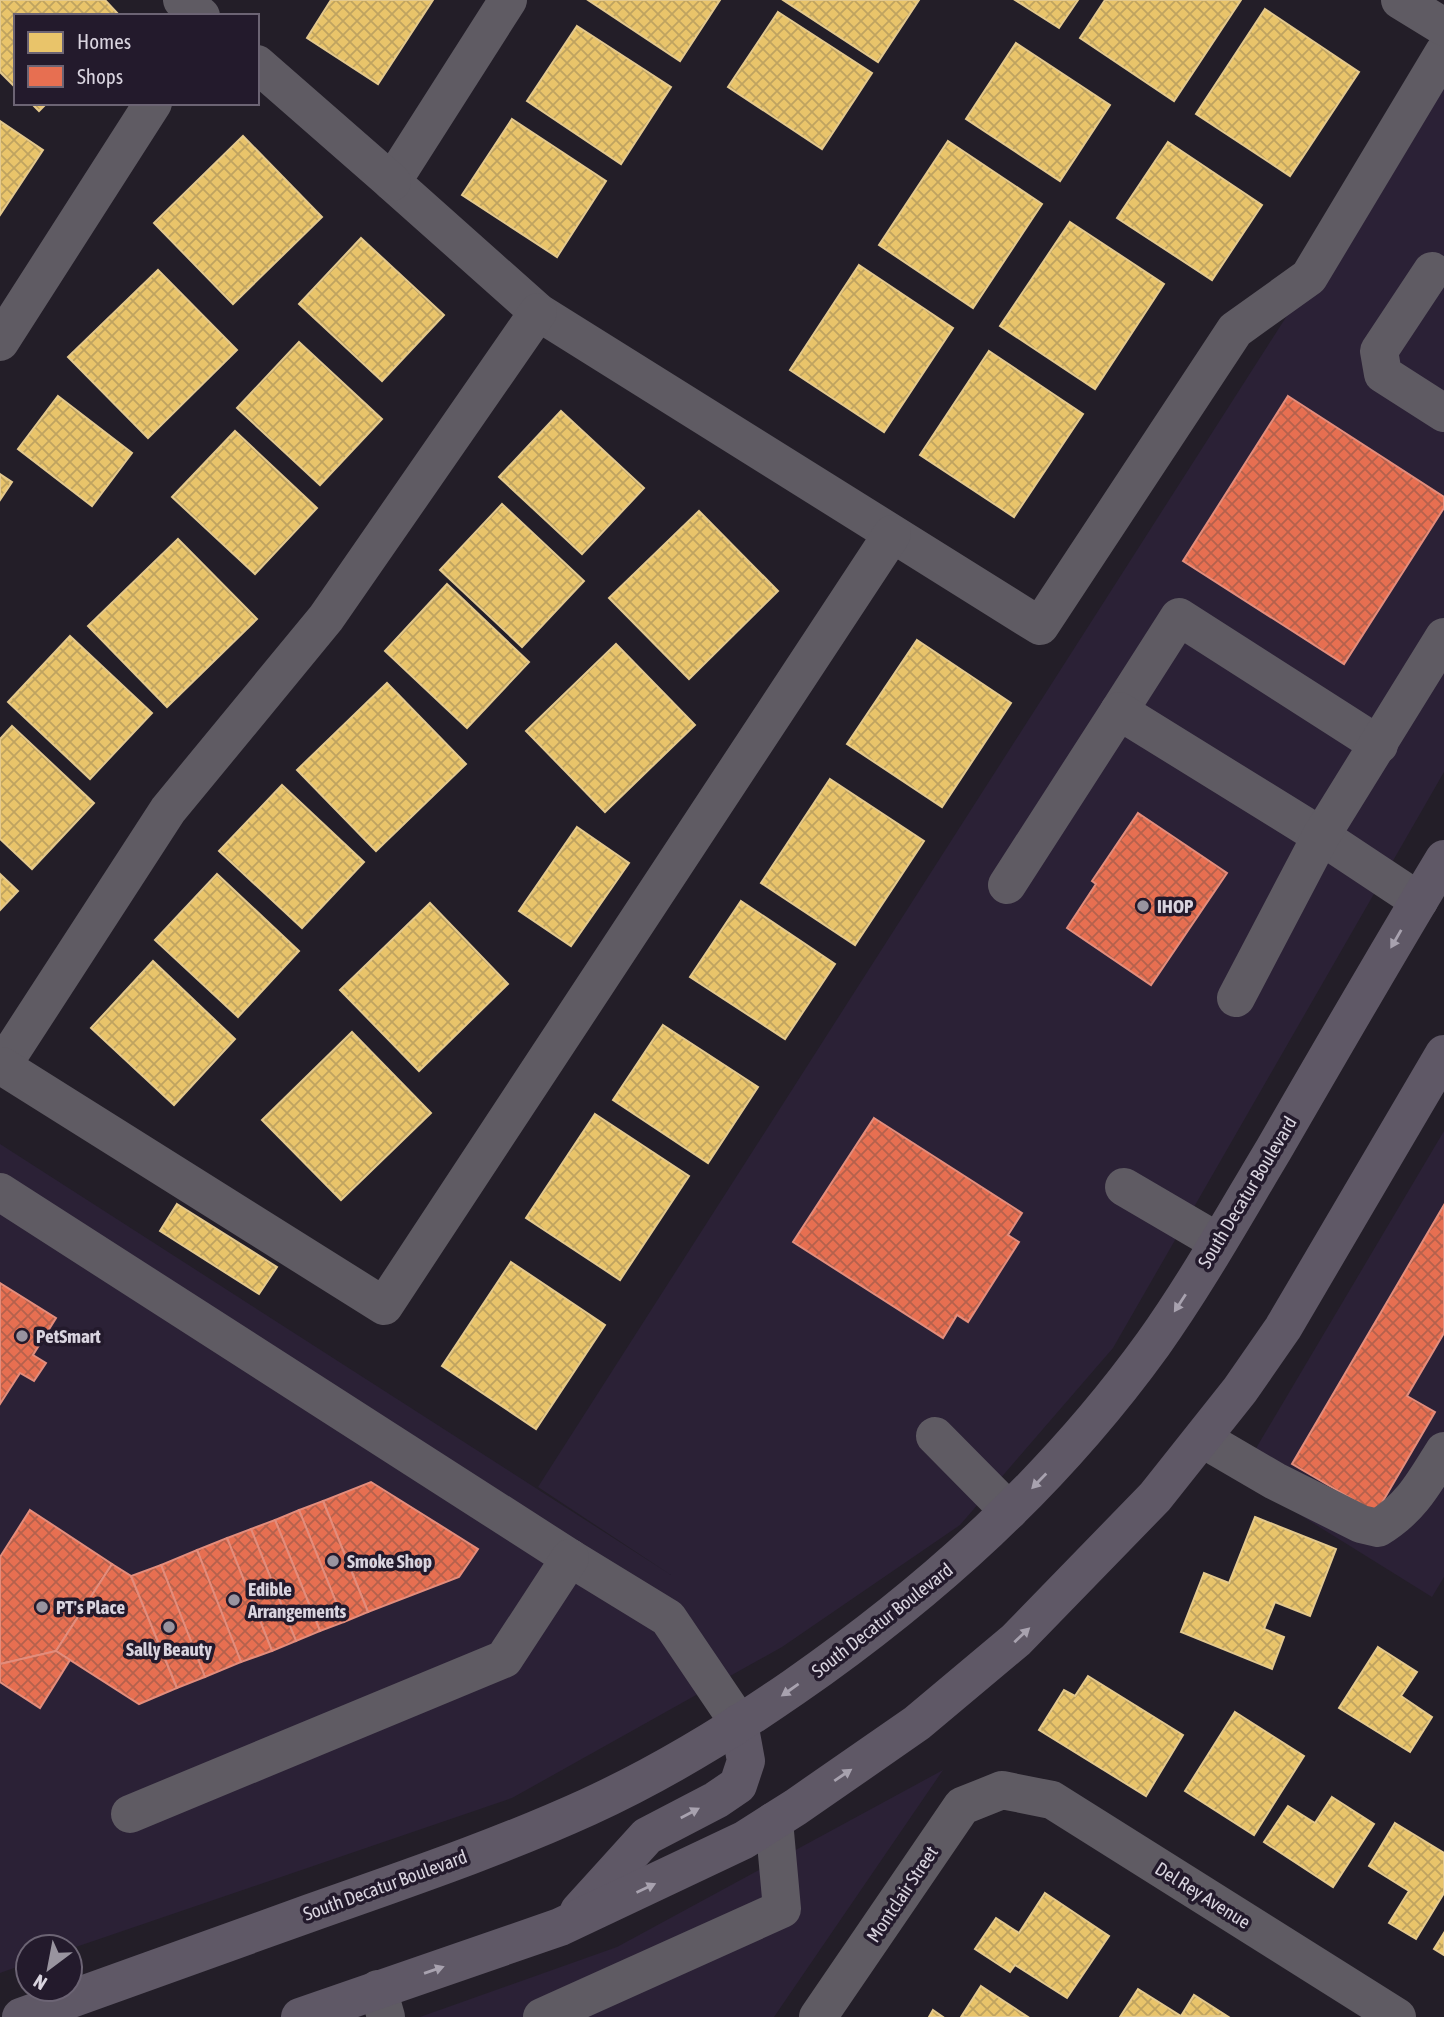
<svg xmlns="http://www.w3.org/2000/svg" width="1444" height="2017" viewBox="0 0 1444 2017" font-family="'Asap Condensed',sans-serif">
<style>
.built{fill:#2b2136}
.homes{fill:url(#homes-cross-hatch);stroke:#e4c98d;stroke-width:2}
.shops{fill:url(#shops-cross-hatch);stroke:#e38d7c;stroke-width:2}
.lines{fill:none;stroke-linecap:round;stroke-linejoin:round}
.minor{stroke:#5f5b63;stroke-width:38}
.major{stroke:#5f5866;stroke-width:38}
.oneway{fill:#a8a2af}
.poi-dot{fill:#99949f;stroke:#231a2c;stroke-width:2.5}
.labels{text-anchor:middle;stroke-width:7;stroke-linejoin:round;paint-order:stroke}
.poi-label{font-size:19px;font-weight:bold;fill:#d9d4df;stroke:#231a2c;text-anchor:start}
.street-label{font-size:19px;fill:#d9d4df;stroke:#231a2c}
</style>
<defs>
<pattern id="homes-cross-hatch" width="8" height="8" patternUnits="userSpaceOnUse" patternTransform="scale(1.75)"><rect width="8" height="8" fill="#e9c46a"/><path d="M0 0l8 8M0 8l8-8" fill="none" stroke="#bfa360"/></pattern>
<pattern id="shops-cross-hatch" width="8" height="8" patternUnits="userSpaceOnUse" patternTransform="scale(1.75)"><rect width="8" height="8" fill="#e76f51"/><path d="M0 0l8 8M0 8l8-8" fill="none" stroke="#b5614d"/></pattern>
</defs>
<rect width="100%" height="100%" fill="#231e28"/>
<g class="built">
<path d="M1444,70v702l-331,576 -153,177 -178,122 -270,151 -442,151v-2h-42v16l-28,10v-829l671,431 -133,-88z"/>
<path d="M1444,1131v446l-12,20 -193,-120z"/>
<path d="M943,1770l-169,247h-354l197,-70z"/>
</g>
<g class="homes">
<path d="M0,0h105l15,16h-104v72l-16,-16z"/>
<path d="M331,0h102l-55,84 -71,-46z"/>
<path d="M588,0h132l-40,61z"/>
<path d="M783,0h136l-41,62z"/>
<path d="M1015,0h63l-19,28z"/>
<path d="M1105,0h136l-67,101 -94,-63z"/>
<path d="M1265,9l94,63 -69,104 -94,-62z"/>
<path d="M778,12l94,61 -50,76 -94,-62z"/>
<path d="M577,26l94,61 -50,77 -94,-63z"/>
<path d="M1016,43l94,62 -50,76 -94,-62z"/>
<path d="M31,103h16l-8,8z"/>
<path d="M512,119l94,62 -49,76 -95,-62z"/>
<path d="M0,121l43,29 -43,65z"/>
<path d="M243,136l79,81 -89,87 -79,-81z"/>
<path d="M948,141l94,63 -69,104 -94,-63z"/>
<path d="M1168,142l94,63 -50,75 -95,-62z"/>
<path d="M1070,222l94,62 -69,105 -95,-63z"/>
<path d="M361,238l83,77 -62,66 -83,-77z"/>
<path d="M859,265l94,63 -69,104 -94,-62z"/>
<path d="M158,270l79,80 -89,88 -80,-81z"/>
<path d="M299,342l83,77 -62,66 -83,-77z"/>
<path d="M989,351l94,63 -69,103 -94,-62z"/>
<path d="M58,396l74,57 -40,53 -74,-57z"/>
<path d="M561,411l83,77 -62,66 -83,-77z"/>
<path d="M235,431l82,77 -62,66 -83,-77z"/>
<path d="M0,474l12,8 -12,18z"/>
<path d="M502,504l82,77 -62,66 -82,-77z"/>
<path d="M699,511l79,80 -89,88 -80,-81z"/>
<path d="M178,539l79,80 -90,88 -79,-81z"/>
<path d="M447,584l82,78 -62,66 -82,-77z"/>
<path d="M70,636l82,77 -62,66 -82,-77z"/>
<path d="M917,640l94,63 -69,104 -95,-63z"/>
<path d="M616,644l79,81 -90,87 -79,-81z"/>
<path d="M387,683l79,81 -90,87 -79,-81z"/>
<path d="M12,726l82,77 -62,66 -32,-30v-100z"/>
<path d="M830,779l94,62 -69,104 -94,-62z"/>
<path d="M282,785l82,77 -62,66 -83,-77z"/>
<path d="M577,827l52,36 -58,83 -52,-35z"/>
<path d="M0,874l18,17 -18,19z"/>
<path d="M217,874l82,77 -61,66 -83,-77z"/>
<path d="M741,901l94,63 -50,75 -95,-62z"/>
<path d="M430,903l78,81 -89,87 -79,-81z"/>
<path d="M153,961l82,78 -61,66 -83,-77z"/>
<path d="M663,1025l95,62 -50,76 -95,-63z"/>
<path d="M352,1032l79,81 -90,87 -79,-80z"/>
<path d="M595,1114l94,62 -69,104 -94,-62z"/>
<path d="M177,1204l100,63 -18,27 -99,-63z"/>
<path d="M511,1262l94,63 -69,104 -94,-63z"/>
<path d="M1255,1517l81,32 -26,67 -35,-14 -11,27 20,8 -12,32 -91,-37 23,-59 25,10z"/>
<path d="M1378,1647l39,25 -16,24 31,21 -22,35 -71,-44z"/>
<path d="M1088,1676l95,59 -37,61 -107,-66 25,-40 11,6z"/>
<path d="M1235,1712l69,44 -50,79 -69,-44z"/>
<path d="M1332,1797l42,27 -41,63 -69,-45 24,-36 27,17z"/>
<path d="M1395,1823l49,30v40l-28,46 -27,-16 20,-32 -40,-25z"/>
<path d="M1045,1893l64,43 -42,62 -52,-33 -5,7 -35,-23 21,-31 23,15z"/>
<path d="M1444,1933v22l-10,-6z"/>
<path d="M981,1986l47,31h-67z"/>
<path d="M1138,1989l43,27 13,-21 33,21 -107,1z"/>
<path d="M933,2010l10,7h-14z"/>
</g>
<g class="shops">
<path d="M1288,396l156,101v11l-100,156 -161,-103z"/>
<path d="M1138,813l89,60 -76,112 -84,-57 29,-44 -4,-3z"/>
<path d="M874,1118l148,95 -14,22 11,7 -51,80 -11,-7 -14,23 -150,-96z"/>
<path d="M1444,1205v128l-37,63 28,16 -59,101 -84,-49z"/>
<path d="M0,1283l56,35 -23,37 13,8 -12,18 -14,-8 -20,31z"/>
<path d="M371,1482l107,67 -19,28 -91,35 -45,-111z"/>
<path d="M323,1501l45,111 -24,10 -45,-112z"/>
<path d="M30,1510l82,54 -56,87 -56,13v-107z"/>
<path d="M299,1510l45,112 -24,9 -45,-111z"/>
<path d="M275,1520l45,111 -24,10 -45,-112z"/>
<path d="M251,1529l45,112 -24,10 -45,-113z"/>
<path d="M227,1538l45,113 -31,11 -44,-112z"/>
<path d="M197,1550l44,112 -36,15 -44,-112z"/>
<path d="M112,1564l19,12 46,112 -38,16 -83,-53z"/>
<path d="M161,1565l44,112 -28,11 -46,-112z"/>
<path d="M56,1651l14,9 -30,48 -40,-26v-18z"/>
</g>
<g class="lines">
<g class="minor">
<path d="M182,0l19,16"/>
<path d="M508,0l-116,182 146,130 502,314 195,-296 74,-53 135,-225"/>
<path d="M1400,0l44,27"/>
<path d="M257,64l135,118"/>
<path d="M1432,271l-53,80 4,23 61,39"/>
<path d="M0,342l153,-239"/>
<path d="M1119,711l60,-94 200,128"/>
<path d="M1007,885l112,-174 202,125 98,65"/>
<path d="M1236,998l85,-162 123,-199"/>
<path d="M0,1065l2,1 166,-256 158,-192 212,-306"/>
<path d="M2,1066l382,240 508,-772"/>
<path d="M1124,1187l94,55"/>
<path d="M0,1192l570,366 98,60 71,105"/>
<path d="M935,1436l74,75"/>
<path d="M1203,1439l72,42 86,43 17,4c33,-20 46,-45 66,-77"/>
<path d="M130,1814l374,-155 66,-101"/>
<path d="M378,1989l8,28"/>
<path d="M542,2017l240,-108 -8,-88"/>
<path d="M818,2017l144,-211 40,-16 50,10 345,217"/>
</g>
<g class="major">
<path d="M579,1911l68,-75 69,-36 22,-15 8,-24 -7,-38"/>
<path d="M21,2017c97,-34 193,-70 289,-104 93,-33 188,-65 278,-106 72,-33 141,-75 206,-120 138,-96 260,-206 359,-343 44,-62 82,-130 121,-195 56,-97 112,-194 170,-290"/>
<path d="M300,2017l260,-90 184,-87 52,-33 121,-84 99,-83 139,-143 85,-107 43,-62 161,-274"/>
</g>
</g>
<defs><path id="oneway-solid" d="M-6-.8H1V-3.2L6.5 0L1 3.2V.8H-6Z" transform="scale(1.75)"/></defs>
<g class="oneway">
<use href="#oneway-solid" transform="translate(1396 939) rotate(120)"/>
<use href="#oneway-solid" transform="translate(1180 1303) rotate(123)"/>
<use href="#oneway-solid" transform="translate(1039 1481) rotate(134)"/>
<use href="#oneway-solid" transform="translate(1022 1635) rotate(-43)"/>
<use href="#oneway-solid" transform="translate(790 1690) rotate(145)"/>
<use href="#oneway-solid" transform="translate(843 1775) rotate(-34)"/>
<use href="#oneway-solid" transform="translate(690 1813) rotate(-28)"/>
<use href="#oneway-solid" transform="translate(646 1888) rotate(-25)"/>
<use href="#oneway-solid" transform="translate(434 1970) rotate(-19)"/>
</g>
<g class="poi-dot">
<circle cx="1143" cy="906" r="7"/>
<circle cx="22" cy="1336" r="7"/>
<circle cx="333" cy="1561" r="7"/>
<circle cx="234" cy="1600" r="7"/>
<circle cx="42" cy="1607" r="7"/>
<circle cx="169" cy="1627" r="7"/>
</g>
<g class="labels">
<g class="poi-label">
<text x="1157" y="913">IHOP</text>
<text x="36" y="1343">PetSmart</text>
<text x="347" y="1568">Smoke Shop</text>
<text x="248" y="1596">Edible<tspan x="248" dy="22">Arrangements</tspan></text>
<text x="56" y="1614">PT's Place</text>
<text x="169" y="1656" text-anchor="middle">Sally Beauty</text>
</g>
<g class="street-label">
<text transform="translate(1247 1192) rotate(-59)" y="7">South Decatur Boulevard</text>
<text transform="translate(882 1620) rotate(-38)" y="7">South Decatur Boulevard</text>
<text transform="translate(385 1885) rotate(-20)" y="7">South Decatur Boulevard</text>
<text transform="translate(902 1894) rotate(-56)" y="7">Montclair Street</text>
<text transform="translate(1203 1895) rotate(32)" y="7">Del Rey Avenue</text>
</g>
</g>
<rect x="14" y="14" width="245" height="91" fill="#231a2c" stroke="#6c6474" stroke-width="2"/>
<rect x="28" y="32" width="35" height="21" fill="#e9c46a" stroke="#6c6474" stroke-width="2"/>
<text x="77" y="49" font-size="21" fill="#d9d4df">Homes</text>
<rect x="28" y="66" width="35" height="21" fill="#e76f51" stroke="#6c6474" stroke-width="2"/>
<text x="77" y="84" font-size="21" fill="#d9d4df">Shops</text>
<g transform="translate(49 1968) rotate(212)"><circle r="33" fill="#231a2c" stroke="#6c6474" stroke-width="2"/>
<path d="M0-5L12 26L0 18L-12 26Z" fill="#99949f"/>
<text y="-10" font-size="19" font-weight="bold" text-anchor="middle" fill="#d9d4df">N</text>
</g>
</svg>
